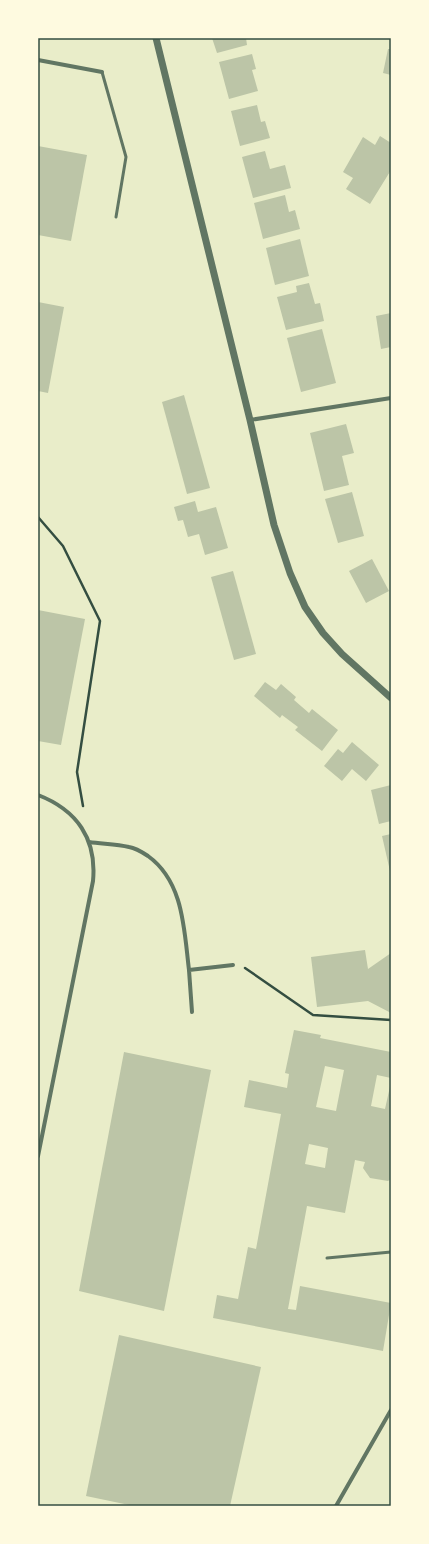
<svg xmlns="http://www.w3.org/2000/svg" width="429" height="1544" viewBox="0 0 429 1544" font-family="'Sofia Sans Condensed',sans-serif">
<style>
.building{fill:#bcc5a7;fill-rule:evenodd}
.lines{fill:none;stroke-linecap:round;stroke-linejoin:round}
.path{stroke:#344e41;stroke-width:2.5}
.service{stroke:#617663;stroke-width:3}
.minor{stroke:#617663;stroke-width:4}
.tertiary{stroke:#617663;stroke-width:7}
.neatline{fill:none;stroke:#344e41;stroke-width:1.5}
</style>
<rect width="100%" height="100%" fill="#e9edc9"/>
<g class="building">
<path d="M212,38h34l1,7 -30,8z"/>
<path d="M388,49h3v26l-8,-2z"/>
<path d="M252,54l4,15 -4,1 6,21 -29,8 -10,-37z"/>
<path d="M257,105l4,17 4,-1 5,17 -30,8 -9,-35z"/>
<path d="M380,136l11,7v27l-21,34 -24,-15 7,-11 -10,-6 20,-35 12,8z"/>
<path d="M38,146l49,9 -16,86 -33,-6z"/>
<path d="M265,151l5,18 15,-4 6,23 -38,10 -11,-41z"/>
<path d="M285,195l4,17 6,-2 5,19 -37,10 -9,-36z"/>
<path d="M300,239l9,37 -34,9 -9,-37z"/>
<path d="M309,283l6,21 5,-1 4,18 -38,9 -9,-33 20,-5 -1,-6z"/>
<path d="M38,302l26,5 -16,86 -10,-2z"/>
<path d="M391,313v34l-10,2 -5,-33z"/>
<path d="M322,329l14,54 -35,9 -14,-54z"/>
<path d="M184,395l26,93 -23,6 -25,-92z"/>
<path d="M346,424l8,29 -12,3 7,29 -25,6 -14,-58z"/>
<path d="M352,492l12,44 -26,7 -13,-44z"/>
<path d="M195,501l3,11 18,-5 12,41 -23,7 -6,-21 -11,3 -5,-17 -5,1 -4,-14z"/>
<path d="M372,559l17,32 -23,12 -17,-32z"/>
<path d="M233,571l23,83 -22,6 -23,-83z"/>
<path d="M38,610l47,9 -24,126 -23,-4z"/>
<path d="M265,682l11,8 5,-6 15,13 -2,3 15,13 3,-4 26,21 -16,21 -27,-21 3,-3 -16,-12 -2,3 -26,-22z"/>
<path d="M352,742l27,23 -13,16 -14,-12 -10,12 -18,-15 14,-17 5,4z"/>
<path d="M391,785v36l-12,3 -8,-34z"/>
<path d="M391,834v37h-1l-8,-35z"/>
<path d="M365,950l3,19 23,-16v60l-23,-12 -51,6 -6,-50z"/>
<path d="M294,1030l27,5 -1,3 71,14v26l-14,-3 -6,31 14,3 6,-27v97l-3,2 -18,-3 -7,-10 2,-6 -10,-2 -10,53 -38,-7 -19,103 8,1 4,-24 91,17 -8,48 -170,-33 4,-23 21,4 10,-52 8,2 25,-135 -37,-7 5,-27 38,8 2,-14 -4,-1zM325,1066l19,4 -8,41 -20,-4zM309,1144l19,4 -3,20 -20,-4z"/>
<path d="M124,1052l87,18 -47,241 -85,-20z"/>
<path d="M119,1335l142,32 -31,139h-96l-48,-10z"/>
</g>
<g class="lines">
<g class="path">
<path d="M38,517l25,29 37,75 -23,151 6,34"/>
<path d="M245,968l68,47 78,5"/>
</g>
<g class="service">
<path d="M102,72l24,85 -10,60"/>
<path d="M327,1258l64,-6"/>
</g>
<g class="minor">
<path d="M38,60l64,12"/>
<path d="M250,420l141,-22"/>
<path d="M38,795c39,15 59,44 55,86l-55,275"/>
<path d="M89,842c13,2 27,2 40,5 7,1 13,5 19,9 36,26 36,74 41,114"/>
<path d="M192,1012l-3,-42 44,-5"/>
<path d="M336,1506l55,-96"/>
</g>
<path class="tertiary" d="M156,38l94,382 24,105 16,48 15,34 18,26 19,21 49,44"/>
</g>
<rect width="429" height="1544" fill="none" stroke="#fefae0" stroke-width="78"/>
<rect x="39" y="39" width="351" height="1466" class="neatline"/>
</svg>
